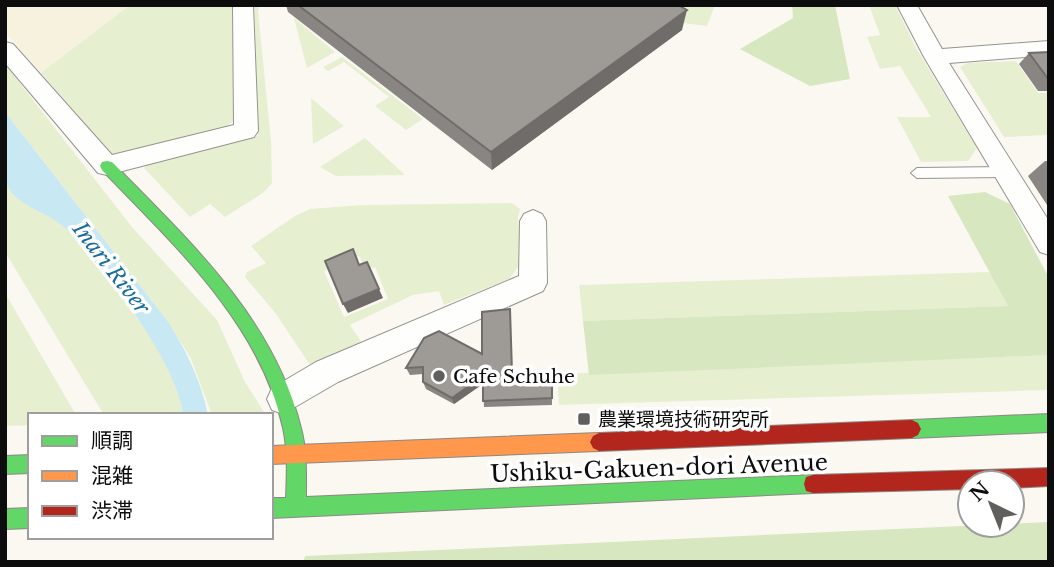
<svg xmlns="http://www.w3.org/2000/svg" width="1054" height="567" viewBox="0 0 1054 567" font-family="'Libre Baskerville','Noto Sans JP',serif">
<style>
.farmland{fill:#f7f2de}
.green{fill:#e6f0d1;fill-rule:evenodd}
.forest{fill:#d7e7c0}
.water{fill:#c8e8f4}
.pier{fill:#fbf8f1}
.lines{fill:none;stroke-linecap:round;stroke-linejoin:round}
.lane-casing{stroke:#949390;stroke-width:2}
.street-casing{stroke:#949390;stroke-width:2}
.fast-casing{stroke:#8b8986;stroke-width:2}
.slow-casing{stroke:#8b8986;stroke-width:2}
.jam-casing{stroke:#8b8986;stroke-width:2}
.lane{fill:#fefefd;fill-rule:evenodd}
.street{fill:#fefefd;fill-rule:evenodd}
.fast{fill:#63d668;fill-rule:evenodd}
.slow{fill:#ff974d;fill-rule:evenodd}
.jam{fill:#b3261e;fill-rule:evenodd}
.wall{fill:#888582}
.shaded-wall{fill:#6f6c6a}
.building{fill:#9e9b97;stroke:#6f6c6a;stroke-width:2}
.poi-dot{fill:#605f5d;stroke:#fff;stroke-width:2.5}
.labels{text-anchor:middle;stroke-width:7;stroke-linejoin:round;paint-order:stroke}
.poi-label{font-size:19px;fill:#0d0d0d;stroke:#fff;text-anchor:start}
.water-label{font-size:21px;font-style:italic;fill:#176c9e;stroke:#fff}
.near-street-label{font-size:23px;fill:#0d0d0d;stroke:#fff}
</style>
<rect width="100%" height="100%" fill="#fbf8f1"/>
<path class="farmland" d="M5,5h125l-89,68 -36,-41z"/>
<g class="green">
<path d="M130,5h102l4,114 -13,10 -111,25 -71,-81z"/>
<path d="M254,5h6l-2,6 13,130 1,42 -9,10 -38,24 -15,-13 -20,13 -46,-49 5,-6 109,-26z"/>
<path d="M638,5h77l-8,21 -41,-5z"/>
<path d="M869,5h26l21,43 61,100 -9,13 -47,1 -24,-45h34l-31,-51 -20,3 -13,-32 13,-2z"/>
<path d="M294,18l41,34 -28,16z"/>
<path d="M342,57l81,62 -17,11 -31,-24 14,-9 -45,-35 -16,9 -5,-4z"/>
<path d="M1016,61l22,32h11v42l-45,2 -44,-70 8,-4z"/>
<path d="M5,64l127,163 85,93 28,62 21,33h-54l-21,-56 -22,-36 -164,-211z"/>
<path d="M311,98l33,28 -31,18z"/>
<path d="M365,138l40,37 -69,1 -16,-9z"/>
<path d="M5,181c19,28 38,26 59,46 10,9 18,22 27,33 32,39 88,103 92,155h-79l-99,-163z"/>
<path d="M512,203l8,6 -2,8 3,46 -12,16 -65,26 -5,-14 -26,4 -63,30 12,18 -52,22 -34,-51 -31,-37 2,-5 19,-9 -15,-17 44,-30 15,-7 51,-4zM359,256l7,14 9,-3 13,32 -44,18 -20,-46z"/>
<path d="M990,272l18,34 -425,15 -4,-36z"/>
<path d="M5,293l71,122h-46v10l-25,1z"/>
<path d="M1049,355v35l-490,15 -2,-31z"/>
</g>
<g class="forest">
<path d="M792,5h43l15,74 -40,7 -70,-37 53,-31z"/>
<path d="M985,192l25,12 39,74v77l-460,20 -6,-54 425,-15 -60,-110z"/>
<path d="M1049,522v40h-746l2,-6z"/>
</g>
<path class="water" d="M5,112l164,211c18,30 32,57 39,92h-25c-4,-50 -82,-152 -119,-188 -17,-16 -50,-21 -58,-45 -5,-12 -1,-55 -1,-70z"/>
<path class="pier" d="M194,537h43l3,16 -44,1z"/>
<g class="lines">
<defs>
<path id="lane" d="M1005,167l6,5 -6,5 -88,1 -6,-5 6,-5z"/>
<g id="street">
<path d="M233,5h20l5,126 -4,6 -147,38 -9,-2 -93,-110v-21l8,2 99,111 122,-30z"/>
<path d="M897,5h20l25,44 107,-8v14l-100,8 100,158v34l-9,-3 -116,-195z"/>
<path d="M533,210l9,4 4,7 1,62 -4,8 -205,91 -55,32 -11,-4 -5,-11 5,-11 44,-26 203,-86 1,-55 4,-7z"/>
</g>
<g id="fast">
<path d="M107,161l5,1c76,78 162,156 189,266 6,22 5,46 5,69l507,-22 7,2 2,7 -2,7 -7,2 -542,25v-20h15c1,-23 2,-47 -3,-70 -23,-105 -109,-183 -181,-258l-2,-4 2,-4z"/>
<path d="M1049,414v18l-137,6 -6,-3 -3,-6 3,-6 6,-3z"/>
<path d="M30,455v18l-25,1v-18z"/>
<path d="M30,508v20l-25,1v-20z"/>
</g>
<path id="slow" d="M599,433l6,3 3,6 -3,6 -6,3 -328,13v-18z"/>
<g id="jam">
<path d="M912,420l6,3 3,6 -3,6 -6,3 -313,13 -6,-3 -3,-6 3,-6 6,-3z"/>
<path d="M1049,468v18l-37,2v-5h-42v6l-157,4 -7,-2 -2,-7 2,-7 7,-2z"/>
</g>
</defs>
<use href="#lane" class="lane-casing"/>
<use href="#street" class="street-casing"/>
<use href="#fast" class="fast-casing"/>
<use href="#slow" class="slow-casing"/>
<use href="#jam" class="jam-casing"/>
<use href="#lane" class="lane"/>
<use href="#street" class="street"/>
<use href="#fast" class="fast"/>
<use href="#slow" class="slow"/>
<use href="#jam" class="jam"/>
</g>
<g class="wall">
<path d="M286,5h392l4,25 -190,140 -204,-158z"/>
<path d="M1049,52v39h-11l-19,-27 10,-11z"/>
<path d="M1045,161h4v47l-21,-32z"/>
<path d="M424,338l88,34 40,26v7l-68,2 -1,-23 -29,20 -28,-15 -3,-7v-8l-13,1 -4,-7z"/>
</g>
<g class="shaded-wall">
<path d="M687,10l-5,20 -190,140 -1,-18z"/>
<path d="M379,289l4,9 -35,15 -5,-9z"/>
<path d="M483,376l1,7 -30,21 -2,-6z"/>
</g>
<g class="building">
<path d="M298,5h380l9,5 -196,142z"/>
<path d="M1049,52v28l-20,-27z"/>
<path d="M353,249l6,16 8,-3 12,27 -36,15 -18,-43z"/>
<path d="M510,309l2,63h40v26l-69,3v-25l-31,22 -29,-16v-15l-17,1 18,-30 15,-7 43,23v-42z"/>
</g>
<g class="poi-dot">
<circle cx="439" cy="376" r="7"/>
<rect x="577" y="412" width="14" height="14" rx="3.5"/>
</g>
<g class="labels">
<g class="poi-label">
<text x="453" y="383">Cafe Schuhe</text>
<text x="598" y="426">農業環境技術研究所</text>
</g>
<g class="water-label">
<text transform="translate(111 268) rotate(52)" y="7">Inari River</text>
</g>
<g class="near-street-label">
<text transform="translate(659 468) rotate(-2)" y="8">Ushiku-Gakuen-dori Avenue</text>
</g>
</g>
<rect width="1054" height="567" fill="none" stroke="#0d0d0d" stroke-width="14"/>
<rect x="28" y="413" width="245" height="126" fill="#ffffff" stroke="#9e9e9e" stroke-width="2"/>
<rect x="42" y="436" width="35" height="10" fill="#63d668" stroke="#9e9e9e" stroke-width="2"/>
<text x="91" y="448" font-size="21" fill="#0d0d0d">順調</text>
<rect x="42" y="471" width="35" height="10" fill="#ff974d" stroke="#9e9e9e" stroke-width="2"/>
<text x="91" y="483" font-size="21" fill="#0d0d0d">混雑</text>
<rect x="42" y="506" width="35" height="10" fill="#b3261e" stroke="#9e9e9e" stroke-width="2"/>
<text x="91" y="518" font-size="21" fill="#0d0d0d">渋滞</text>
<g transform="translate(991 504) rotate(317)"><circle r="33" fill="#ffffff" stroke="#9e9e9e" stroke-width="2"/>
<path d="M0-5L12 26L0 18L-12 26Z" fill="#605f5d"/>
<text y="-10" font-size="19" font-weight="bold" text-anchor="middle" fill="#0d0d0d">N</text>
</g>
</svg>
